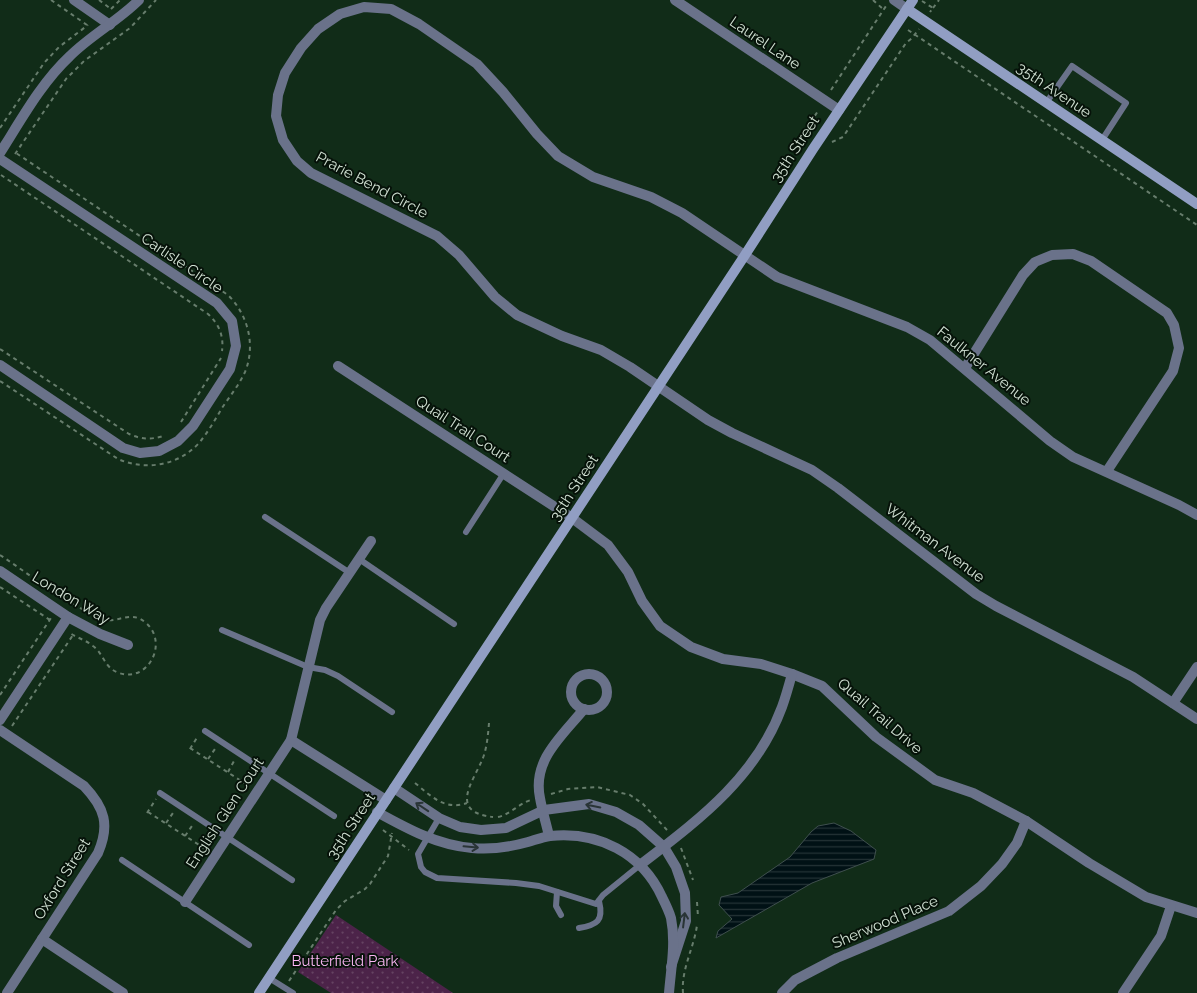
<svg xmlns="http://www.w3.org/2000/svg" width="1197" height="993" viewBox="0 0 1197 993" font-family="Raleway,sans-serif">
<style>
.green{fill:url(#green-dots)}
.water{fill:url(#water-rules);stroke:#3f4f4e}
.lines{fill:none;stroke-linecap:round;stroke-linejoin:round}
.path{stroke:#677d6c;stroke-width:2;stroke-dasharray:4 4;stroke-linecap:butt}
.lane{stroke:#6a728a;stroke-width:6}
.street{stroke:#6a728a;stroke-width:10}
.secondary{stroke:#919ec3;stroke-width:10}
.oneway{stroke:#293436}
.labels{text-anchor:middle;stroke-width:4;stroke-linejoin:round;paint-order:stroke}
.street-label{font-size:15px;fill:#d1e1d3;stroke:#061209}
.park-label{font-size:15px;fill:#fab5f3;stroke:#061209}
</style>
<defs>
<pattern id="green-dots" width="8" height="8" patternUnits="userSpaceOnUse" patternTransform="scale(1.25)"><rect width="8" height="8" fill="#4c2349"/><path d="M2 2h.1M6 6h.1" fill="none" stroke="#654362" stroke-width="1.8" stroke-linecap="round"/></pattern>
<pattern id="water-rules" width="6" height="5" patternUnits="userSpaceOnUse" patternTransform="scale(1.25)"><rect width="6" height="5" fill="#001115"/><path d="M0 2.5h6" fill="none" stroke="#243336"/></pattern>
</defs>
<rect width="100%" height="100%" fill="#112c18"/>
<path class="green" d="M336,915l117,78h-122l-33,-21z"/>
<path class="water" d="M834,823l17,8 25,19 -2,9 -62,24 -96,55 2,-7 14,-12 -13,-14 2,-8 17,-4 52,-36 21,-25 7,-6z"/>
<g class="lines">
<g class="path">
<path d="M51,0l36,25"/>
<path d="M99,0l12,9"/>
<path d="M873,0l11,10"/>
<path d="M922,1l11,7 -3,4"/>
<path d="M933,8l6,-8"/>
<path d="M111,9l9,-9"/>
<path d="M908,30l289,195"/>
<path d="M831,90l55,-84"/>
<path d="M0,128l44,-65 15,-16 29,-22"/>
<path d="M812,131v-11l6,-9"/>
<path d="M832,142l11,-5 63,-94 6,-5 7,-9"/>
<path d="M15,154l51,-75 18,-18 46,-33 26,-28"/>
<path d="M1,175l207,139c11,10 16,22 14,37"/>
<path d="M0,349l129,85c11,5 22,6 34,2"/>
<path d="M0,381l118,78c27,12 60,7 81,-16 9,-11 16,-23 23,-35 8,-12 17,-23 23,-36 11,-27 3,-57 -17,-77l-212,-142"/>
<path d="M181,422l40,-64"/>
<path d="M0,555c32,21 64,47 100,63 17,8 29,-10 46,5 23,20 2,60 -27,50 -15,-5 -15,-19 -26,-27 -7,-6 -16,-8 -23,-13"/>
<path d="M0,587l53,35"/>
<path d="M0,695l51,-77"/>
<path d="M489,723c-1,12 -2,24 -6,35 -10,24 -35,54 10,59"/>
<path d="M12,726l61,-91"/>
<path d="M190,748l59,38"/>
<path d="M190,749l8,-13"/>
<path d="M208,759l7,-10"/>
<path d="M228,772l6,-11"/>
<path d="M415,783c16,13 30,28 52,20"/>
<path d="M551,794l17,-5 29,-2 33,8 13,9 24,26"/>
<path d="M148,812l59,38"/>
<path d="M147,813l9,-14"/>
<path d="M498,817c13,-3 20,-13 33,-17"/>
<path d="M166,823l7,-10"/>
<path d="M383,830l26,20"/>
<path d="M185,836l7,-10"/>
<path d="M681,848l12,32"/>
<path d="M697,902l1,15"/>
<path d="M289,981l47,-71 9,-9 20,-12 5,-5 18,-28 4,-23"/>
<path d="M683,993c-2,-24 11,-45 14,-68"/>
</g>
<g class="lane">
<path d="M1046,103l26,-37 54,37 -24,37"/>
<path d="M265,517l85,56"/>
<path d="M466,532l38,-59"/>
<path d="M359,559l95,65"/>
<path d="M222,630l86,37 17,3 13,6 54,36"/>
<path d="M205,731l129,85"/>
<path d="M160,793l132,87"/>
<path d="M439,818l-21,36 3,13 4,5 12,6 79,5 23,3 57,18 7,-9 37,-30"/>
<path d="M122,860l127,85"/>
<path d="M557,892l-1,14 5,9"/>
<path d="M579,928c18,-3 25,-7 20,-27"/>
<path d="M269,978l24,15"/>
</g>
<g class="street">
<path d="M74,0l36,25"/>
<path d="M675,0l164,110"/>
<path d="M894,0l13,9"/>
<path d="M0,153c21,-33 41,-70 70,-97 21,-21 48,-35 69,-56"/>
<path d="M0,159l217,144 15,18 4,25 -6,23 -37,57 -15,15 -19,10 -19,2 -17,-5 -123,-83"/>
<path d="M338,366l234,152 36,27 20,27 14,29 18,25 31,21 32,12 38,5 31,10 30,12 54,51 59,43 38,13 53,28 63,42 57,34 51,16"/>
<path d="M965,368l58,-93 12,-13 17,-7 21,-1 18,7 76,52 7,12 5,23 -6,23 -66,100"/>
<path d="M1197,515l-18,-10 -106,-48 -23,-16 -120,-101 -23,-13 -130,-50 -95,-64 -31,-16 -58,-20 -35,-21 -21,-22 -34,-42 -26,-28 -58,-40 -28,-15 -27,-2 -24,7 -22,15 -17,19 -16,25 -7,22 -2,21 7,24 14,21 14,12 126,63 22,19 36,42 22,18 45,21 39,14 29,17 78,53 24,13 80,37 26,18 138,106 20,12 137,71 64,42"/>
<path d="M0,571l68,46 32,17 28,11"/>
<circle cx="589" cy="692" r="18"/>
<path d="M1173,703l24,-36"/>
<path d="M0,720l68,-103"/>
<path d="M0,730l84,56c21,22 26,39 14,67l-91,140"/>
<path d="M291,740l95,60"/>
<path d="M394,788l45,30 21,9 21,3 25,-2 38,-18 45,-6 27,8 23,13 25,22 12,20 9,26 1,28 -15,46"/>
<path d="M377,812c31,17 60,33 95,36 19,2 38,-1 56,-6 7,-2 15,-5 22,-6 48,-5 92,17 112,61 3,6 7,14 9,21 5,25 0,50 -2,75"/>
<path d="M549,836c-3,-13 -7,-26 -9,-38 -8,-38 22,-62 44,-89"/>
<path d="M640,865c57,-44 116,-87 142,-158 4,-11 7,-22 10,-33"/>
<path d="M185,902l106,-162 29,-120 6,-12 45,-67"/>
<path d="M42,939l81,54"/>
<path d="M782,993l13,-13 42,-22 112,-47 32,-25 21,-22 15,-21 9,-22"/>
<path d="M1123,993l38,-57 10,-30"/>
</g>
<g class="secondary">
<path d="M907,9l290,195"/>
<path d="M259,993l486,-738 68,-106 100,-149"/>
</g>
</g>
<defs><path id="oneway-shaft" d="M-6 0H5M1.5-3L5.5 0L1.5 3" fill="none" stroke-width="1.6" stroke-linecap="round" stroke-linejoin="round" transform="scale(1.25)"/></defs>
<g class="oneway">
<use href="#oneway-shaft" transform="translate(593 806) rotate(-169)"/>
<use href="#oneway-shaft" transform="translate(422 807) rotate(-146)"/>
<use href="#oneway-shaft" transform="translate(471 847) rotate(5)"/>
<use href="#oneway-shaft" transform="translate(684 920) rotate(-83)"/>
</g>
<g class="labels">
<g class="street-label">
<text transform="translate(765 43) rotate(34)" y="5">Laurel Lane</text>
<text transform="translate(1054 90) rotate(34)" y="5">35th Avenue</text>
<text transform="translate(795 149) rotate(-57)" y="5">35th Street</text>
<text transform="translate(372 185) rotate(28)" y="5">Prarie Bend Circle</text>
<text transform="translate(182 263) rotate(34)" y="5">Carlisle Circle</text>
<text transform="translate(984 366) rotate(39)" y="5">Faulkner Avenue</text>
<text transform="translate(463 429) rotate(33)" y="5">Quail Trail Court</text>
<text transform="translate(574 488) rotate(-57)" y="5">35th Street</text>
<text transform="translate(935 543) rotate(37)" y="5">Whitman Avenue</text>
<text transform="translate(71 598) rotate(31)" y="5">London Way</text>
<text transform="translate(880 716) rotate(41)" y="5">Quail Trail Drive</text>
<text transform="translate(225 813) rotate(-57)" y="5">English Glen Court</text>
<text transform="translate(351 826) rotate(-57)" y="5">35th Street</text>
<text transform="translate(62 879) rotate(-58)" y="5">Oxford Street</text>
<text transform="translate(885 922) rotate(-23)" y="5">Sherwood Place</text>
</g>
<g class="park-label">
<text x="345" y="966">Butterfield Park</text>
</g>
</g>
</svg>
